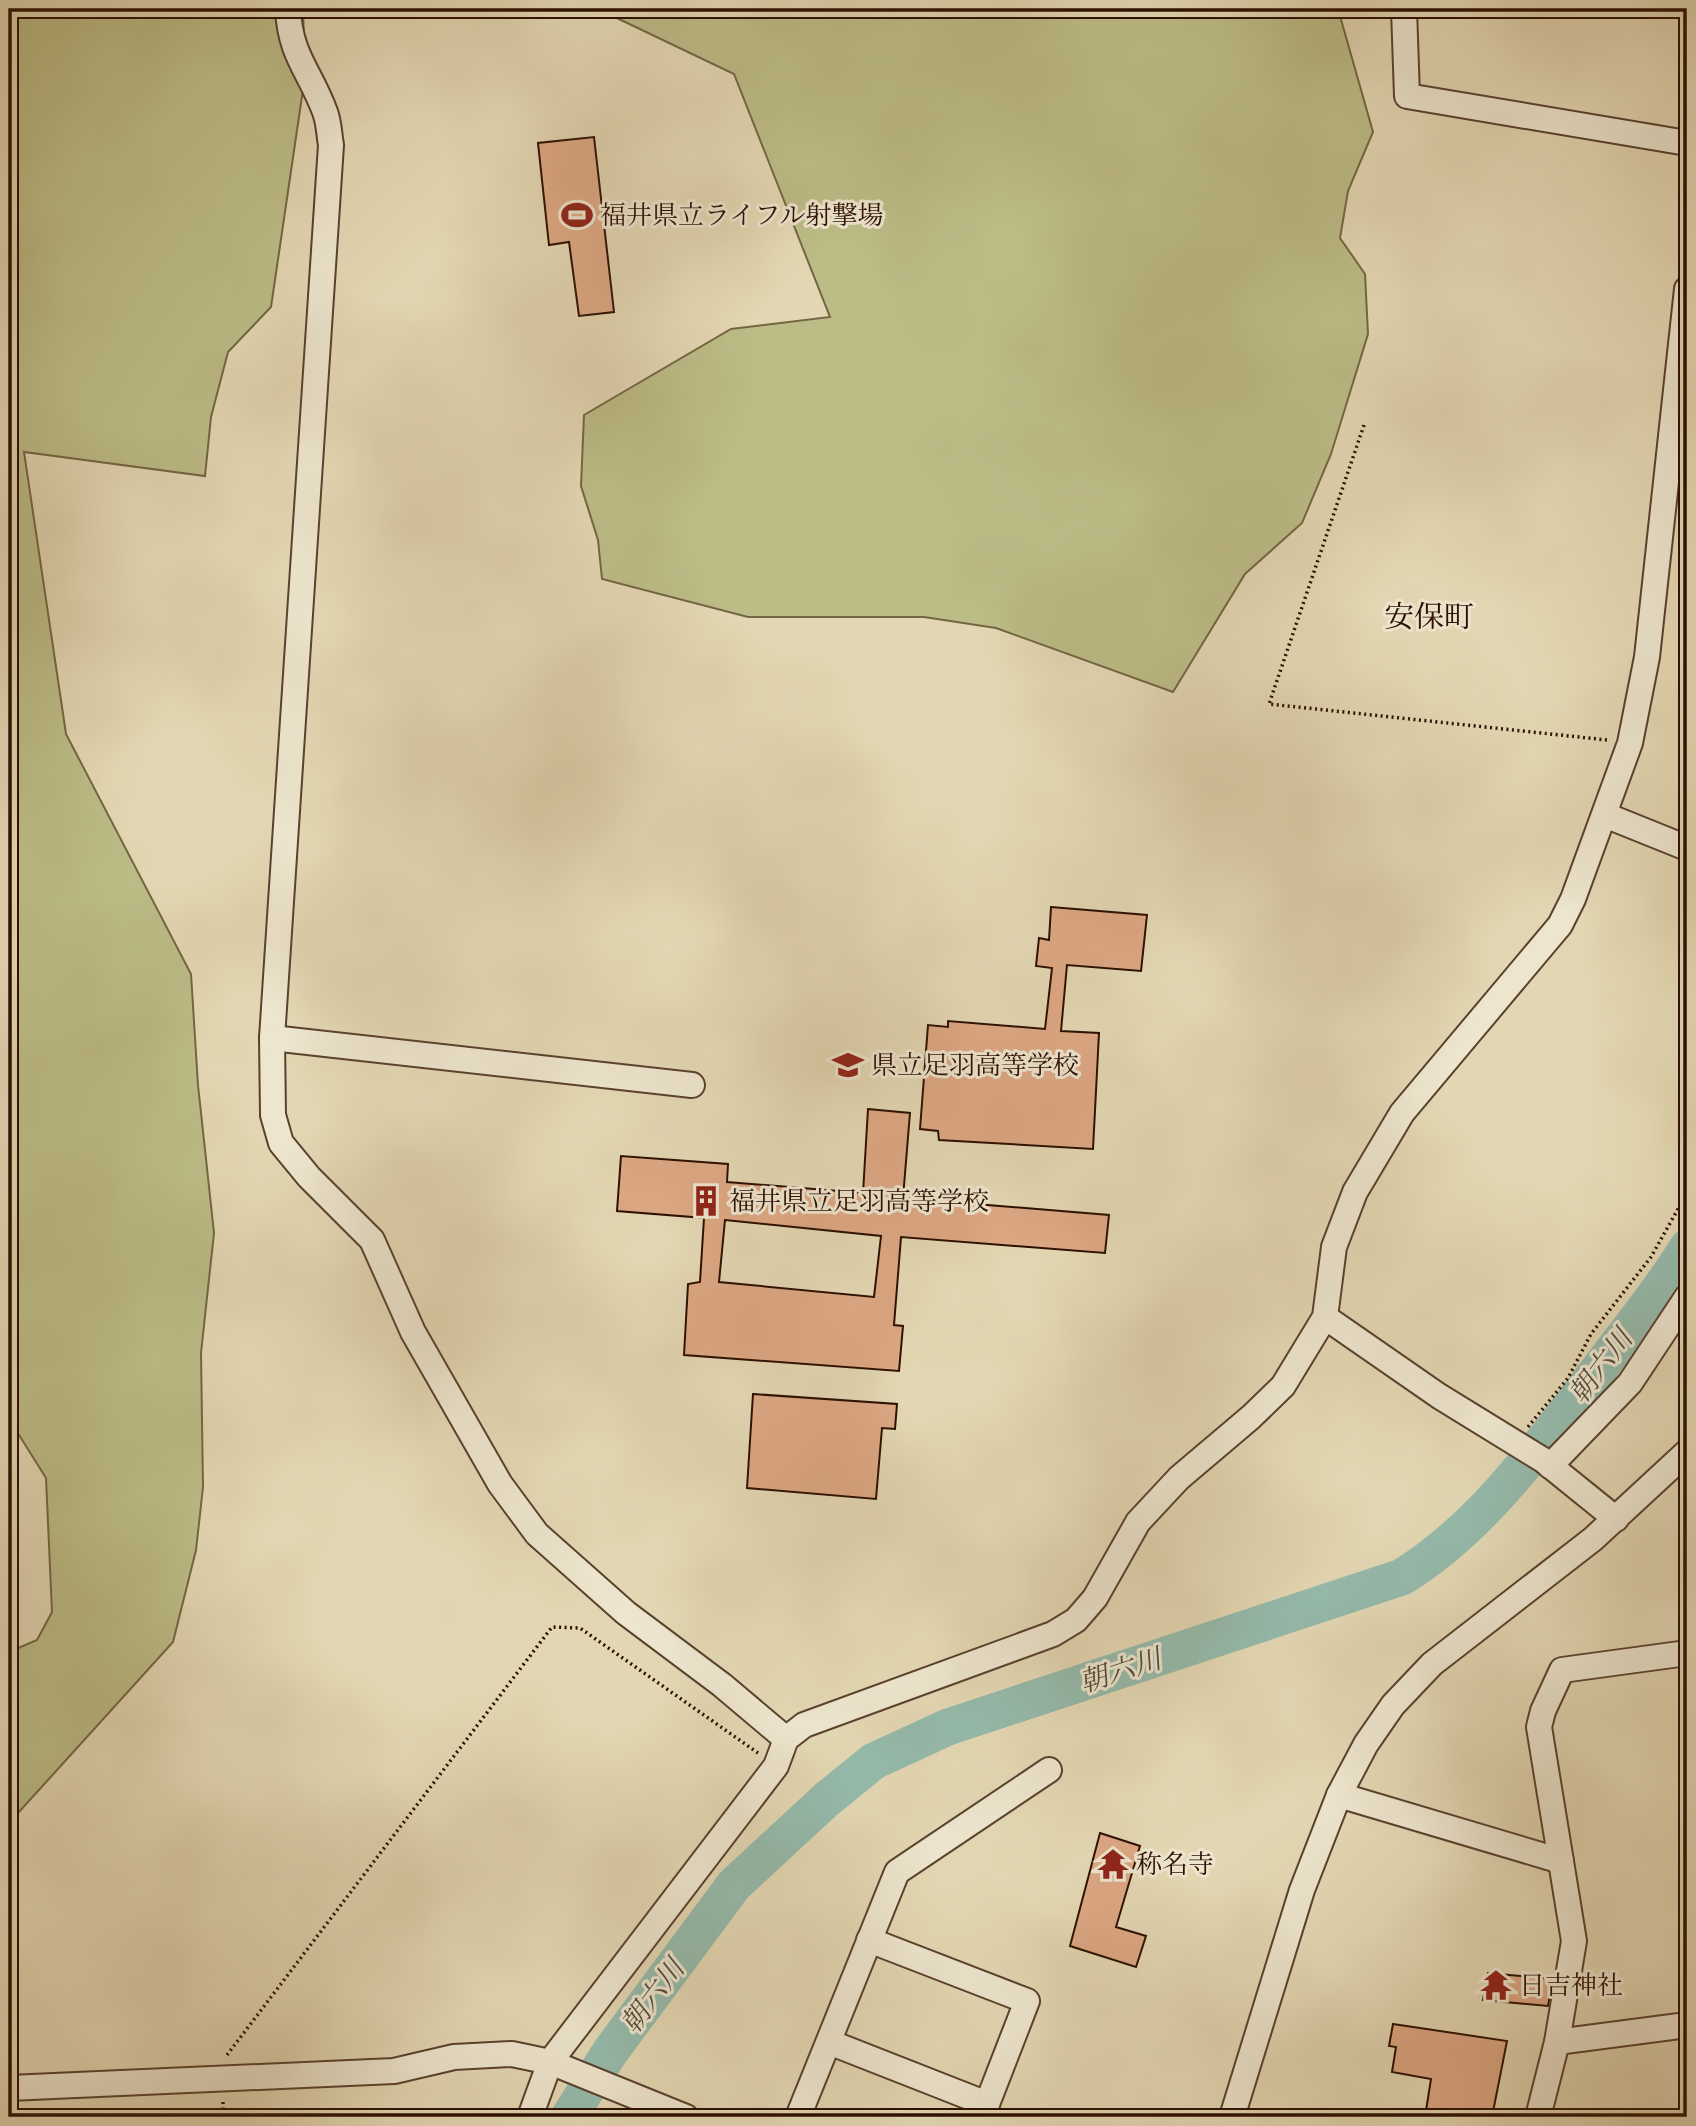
<svg xmlns="http://www.w3.org/2000/svg" width="1696" height="2126" viewBox="0 0 1696 2126" font-family="'IM FELL Double Pica','Noto Serif JP',serif">
<style>
.green{fill:#bcbc87;stroke:#746644;stroke-width:2}
.lines{fill:none;stroke-linecap:round;stroke-linejoin:round}
.river{stroke:#95baab;stroke-width:37}
.building{fill:#dda884;stroke:#2c0f02;stroke-width:2;fill-rule:evenodd}
.minor-casing{stroke:#5a412e;stroke-width:28}
.path{stroke:#2c0f02;stroke-width:3.5;stroke-dasharray:2 3.5;stroke-linecap:butt}
.minor{stroke:#ede5ce;stroke-width:24}
.labels{text-anchor:middle;stroke-width:6;stroke-linejoin:round;paint-order:stroke}
.poi-label{font-size:26px;fill:#2c0f02;stroke:#ede5ce;text-anchor:start}
.water-label{font-size:28px;font-style:italic;fill:#514b3d;stroke:#ede5ce}
.quarter-label{font-size:30px;fill:#2c0f02;stroke:#ede5ce}
</style>
<rect width="100%" height="100%" fill="#e3d7b3"/>
<filter id="stains"><feTurbulence type="fractalNoise" baseFrequency=".00286" numOctaves="4"/><feColorMatrix values="0 0 0 0 .2 0 0 0 0 .09 0 0 0 0 .02 0 0 0 .5 -.17"/></filter>
<radialGradient id="worn" r=".72"><stop offset=".6" stop-color="#630" stop-opacity="0"/><stop offset="1" stop-color="#630" stop-opacity=".3"/></radialGradient>
<g class="green">
<path d="M9,9h294l2,67 -34,231 -43,45 -17,65 -6,59 -181,-24 42,282 125,240 7,111 16,148 -13,120 2,134 -7,63 -23,92 -164,181v-171l28,-12 15,-28 -6,-134 -37,-59z"/>
<path d="M598,9h740l35,123 -25,59 -8,47 25,36 3,60 -37,120 -29,69 -57,51 -72,118 -177,-64 -72,-11h-176l-146,-38 -4,-39 -17,-54 3,-71 147,-86 99,-12 -96,-243z"/>
</g>
<g class="lines">
<path class="river" d="M569,2117l41,-65 124,-167 93,-86 47,-38 74,-34 454,-150c81,-50 140,-134 197,-208 30,-40 62,-78 88,-121"/>
</g>
<g class="building">
<path d="M594,137l20,175 -35,4 -10,-74 -20,3 -11,-102z"/>
<path d="M1051,907l96,8 -6,56 -74,-6 -6,66 38,2 -6,116 -154,-9 -1,-9 -18,-2 8,-104 20,2v-6l97,8 7,-61 -16,-2 3,-28 10,2z"/>
<path d="M868,1109l42,4 -7,85 206,17 -4,38 -204,-16 -7,88 9,1 -4,45 -215,-16 4,-71 12,-2 4,-64 -87,-7 4,-55 107,8 -1,18 136,11zM725,1220l156,16 -7,61 -155,-15z"/>
<path d="M753,1394l144,10 -2,25 -13,-1 -6,71 -129,-11z"/>
<path d="M1100,1833l40,13 -24,81 30,9 -10,31 -66,-21z"/>
<path d="M1488,1973l65,6 -5,27 -65,-6z"/>
<path d="M1393,2024l114,17 -15,76h-67l6,-38 -39,-7 4,-25 -7,-1z"/>
</g>
<g class="lines">
<defs>
<g id="minor">
<path d="M288,9c2,47 22,62 37,103 4,10 4,22 6,33l-59,893 1,77 8,28 28,34 63,63 41,92 87,152 37,50 89,79 96,72 64,54"/>
<path d="M1404,9l3,87 280,47"/>
<path d="M1605,815l82,33"/>
<path d="M272,1038l420,47"/>
<path d="M1325,1317l114,79 104,64 73,59"/>
<path d="M1550,1466l80,-83 57,-86"/>
<path d="M1339,1795l222,66"/>
<path d="M869,1940l158,61 -45,116"/>
<path d="M829,2042l158,62"/>
<path d="M1557,2042l130,-17"/>
<path d="M9,2088l385,-17 60,-14 58,-3 38,8 136,55"/>
<path d="M530,2117l20,-55 226,-296 10,-27 18,-14 249,-91 23,-14 19,-22 43,-76 41,-44 72,-61 32,-31 42,-69 9,-70 21,-55 47,-79 158,-188 13,-26 57,-156 17,-86 40,-368"/>
<path d="M798,2117l99,-245 152,-102"/>
<path d="M1232,2117l70,-227 37,-95 27,-51 27,-39 39,-41 161,-125 94,-87"/>
<path d="M1538,2117l19,-75 17,-101 -35,-214 4,-16 19,-41 125,-17"/>
</g>
</defs>
<use href="#minor" class="minor-casing"/>
<g class="path">
<path d="M1364,425l-95,279 338,36"/>
<path d="M1528,1427l40,-49 23,-44 60,-77 36,-64"/>
<path d="M227,2055l325,-428 28,1 178,125"/>
<path d="M223,2102v15"/>
</g>
<use href="#minor" class="minor"/>
</g>
<defs>
<symbol id="stadium-bare" viewBox="-9 -9 18 18"><path d="M0-5a6.5 5 0 1 0 0 10a6.5 5 0 1 0 0-10ZM-3.5-1.8h7v3.6h-7Z" fill="#8f2418" stroke="#ede5ce" stroke-width="2.5" paint-order="stroke"/></symbol>
<symbol id="school-bare" viewBox="-9 -9 18 18"><path d="M0-5L7-2L0 1L-7-2ZM-4 1L0 2.5L4 1V4Q0 6-4 4Z" fill="#8f2418" stroke="#ede5ce" stroke-width="2.5" paint-order="stroke"/></symbol>
<symbol id="building-bare" viewBox="-9 -9 18 18"><path d="M-4-6H4V6H1V3H-1V6H-4ZM-2.5-4.3h1.7v1.8h-1.7ZM.8-4.3h1.7v1.8H.8ZM-2.5-1h1.7V.8h-1.7ZM.8-1h1.7V.8H.8Z" fill="#8f2418" stroke="#ede5ce" stroke-width="2.5" paint-order="stroke"/></symbol>
<symbol id="temple-bare" viewBox="-9 -9 18 18"><path d="M0-6L5-2H3V0L6.5 2.5H4V6H1.5V3h-3V6H-4V2.5H-6.5L-3 0V-2H-5Z" fill="#8f2418" stroke="#ede5ce" stroke-width="2.5" paint-order="stroke"/></symbol>
</defs>
<g fill-rule="evenodd">
<use href="#stadium-bare" x="555" y="193" width="44" height="44"/>
<use href="#school-bare" x="826" y="1043" width="44" height="44"/>
<use href="#building-bare" x="684" y="1179" width="44" height="44"/>
<use href="#temple-bare" x="1091" y="1842" width="44" height="44"/>
<use href="#temple-bare" x="1474" y="1963" width="44" height="44"/>
</g>
<g class="labels">
<g class="poi-label">
<text x="600" y="224">福井県立ライフル射撃場</text>
<text x="871" y="1074">県立足羽高等学校</text>
<text x="729" y="1210">福井県立足羽高等学校</text>
<text x="1136" y="1873">称名寺</text>
<text x="1519" y="1994">日吉神社</text>
</g>
<g class="water-label">
<text transform="translate(1600 1366) rotate(-53)" y="10">朝六川</text>
<text transform="translate(1120 1670) rotate(-18)" y="10">朝六川</text>
<text transform="translate(652 1996) rotate(-53)" y="10">朝六川</text>
</g>
<g class="quarter-label">
<text x="1429" y="627">安保町</text>
</g>
</g>
<rect width="1696" height="2126" fill="none" stroke="#e3d7b3" stroke-width="35"/>
<rect x="10" y="10" width="1675" height="2105" fill="none" stroke="#2c0f02" stroke-width="3.5"/>
<rect x="18" y="18" width="1661" height="2091" fill="none" stroke="#2c0f02" stroke-width="2"/>
<rect width="100%" height="100%" filter="url(#stains)"/>
<rect width="100%" height="100%" fill="url(#worn)"/>
</svg>
